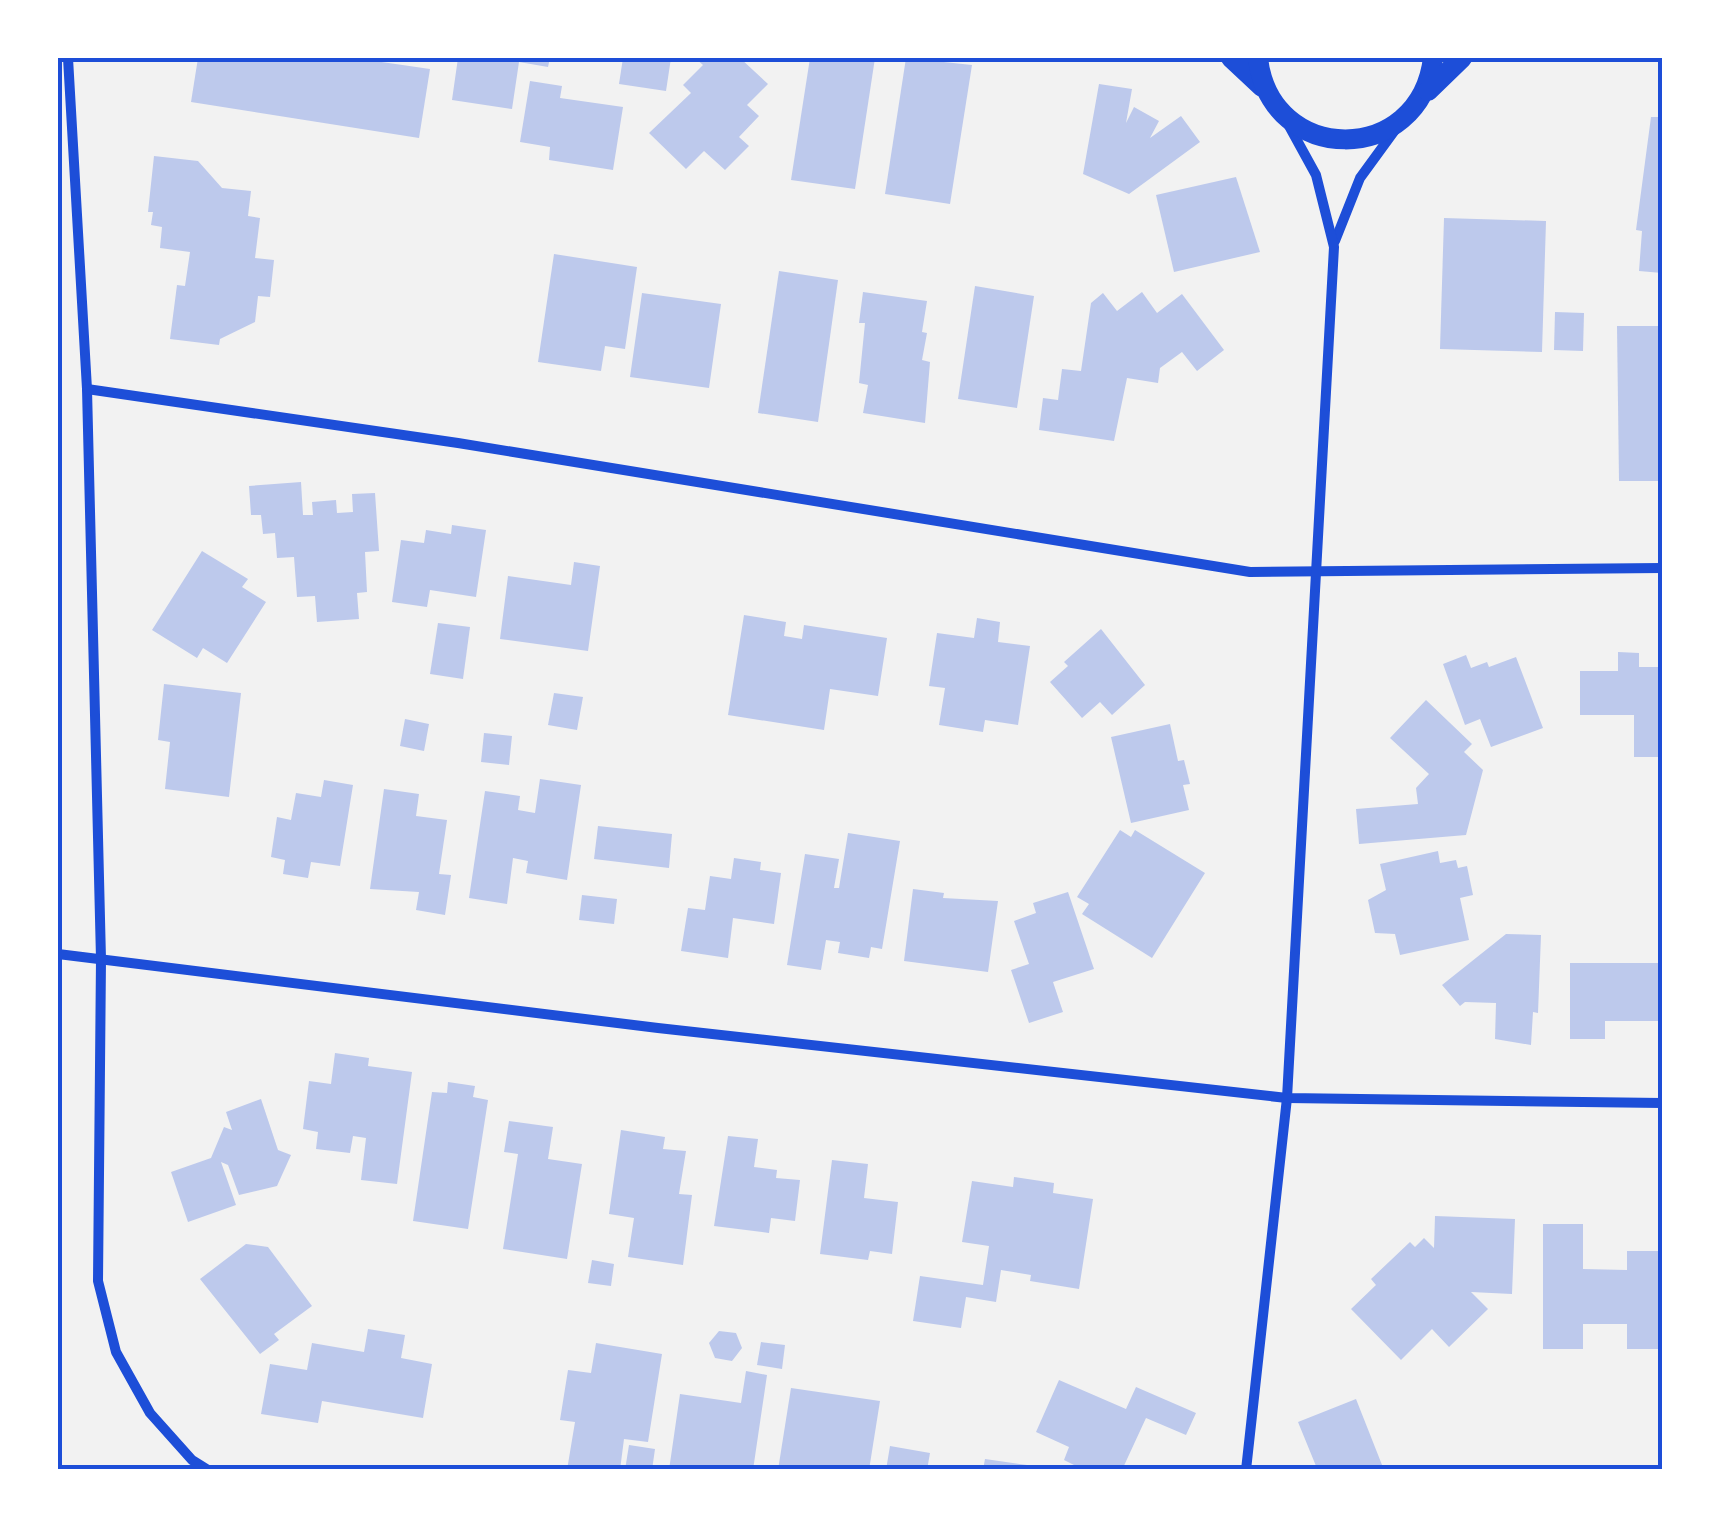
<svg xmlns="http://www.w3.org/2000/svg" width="1720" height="1527" viewBox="0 0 1720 1527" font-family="Cabin,sans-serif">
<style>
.building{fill:#bdc9ec}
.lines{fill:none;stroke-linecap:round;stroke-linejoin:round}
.minor{stroke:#1d4ed8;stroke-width:10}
.secondary{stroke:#1d4ed8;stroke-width:20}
.neatline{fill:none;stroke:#1d4ed8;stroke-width:4}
</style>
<rect width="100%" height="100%" fill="#f2f2f2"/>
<g class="building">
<path d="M198,58h156l76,11 -11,69 -228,-36z"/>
<path d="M458,58h92l-2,9 -29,-5 -7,47 -60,-9z"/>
<path d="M623,58h48l-5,33 -47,-7z"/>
<path d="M695,58h45l28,26 -21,21 12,11 -20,21 10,9 -24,24 -21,-19 -18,18 -37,-36 42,-40 -8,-8 20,-20z"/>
<path d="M810,58h65l-20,131 -64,-9z"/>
<path d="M906,58l66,7 -22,139 -65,-10z"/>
<path d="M530,81l32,5 -2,12 63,9 -10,63 -64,-10 1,-13 -30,-5z"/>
<path d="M1099,84l33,5 -6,34 8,-16 25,14 -9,17 31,-22 19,26 -71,52 -46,-20z"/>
<path d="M1651,117h11v156l-23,-2 3,-40 -6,-1z"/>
<path d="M154,156l44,5 24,27 29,3 -3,25 12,2 -5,40 19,2 -4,37 -12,-1 -3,26 -35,17 -1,6 -49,-6 7,-54 8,1 5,-34 -30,-4 2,-21 -11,-2 2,-13h-5z"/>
<path d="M1236,177l24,75 -86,20 -18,-77z"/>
<path d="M1444,218l102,3 -4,131 -102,-3z"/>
<path d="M554,254l83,13 -12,82 -20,-3 -4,25 -63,-9z"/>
<path d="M779,271l59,9 -20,142 -60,-9z"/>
<path d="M975,286l59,10 -17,112 -59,-9z"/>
<path d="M863,292l64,9 -5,31 5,1 -5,27 8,2 -5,61 -62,-10 5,-28 -9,-2 6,-60h-6z"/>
<path d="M1142,292l15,21 25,-19 42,56 -27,21 -15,-19 -22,16 -2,15 -31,-5 -13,63 -75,-11 4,-32 15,2 4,-31 19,2 10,-68 12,-10 14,18z"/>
<path d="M642,293l79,11 -12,84 -79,-11z"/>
<path d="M1555,312l29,1 -1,38 -29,-1z"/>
<path d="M1617,326h45v155h-43z"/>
<path d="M301,482l2,33h10l-1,-13 24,-2 1,13 16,-1 -1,-18 23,-1 4,58 -14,1 2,40 -10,1 2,26 -42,3 -2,-26 -18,1 -3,-40 -17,1 -2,-25 -12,1 -2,-19h-10l-2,-29z"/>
<path d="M452,525l34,5 -10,67 -46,-7 -3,17 -35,-5 9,-62 23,3 2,-13 25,4z"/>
<path d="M202,551l46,28 -6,8 24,15 -39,61 -24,-15 -6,10 -45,-28z"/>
<path d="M574,562l26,4 -12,85 -88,-12 8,-63 63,9z"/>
<path d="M744,615l42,7 -2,14 18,3 2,-14 83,13 -9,58 -48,-7 -6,41 -96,-15z"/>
<path d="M977,618l23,4 -2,20 32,4 -12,79 -33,-5 -2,12 -44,-7 6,-37 -16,-2 8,-53 37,5z"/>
<path d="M438,623l32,4 -7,52 -33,-5z"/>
<path d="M1101,629l44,56 -33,30 -12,-13 -18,16 -32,-36 18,-16 -4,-4z"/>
<path d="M1618,652l21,1v14h23v90h-28v-42h-54v-44h38z"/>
<path d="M1466,655l5,13 16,-6 2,5 27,-10 27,71 -52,19 -11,-28 -15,6 -22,-61z"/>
<path d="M164,684l77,9 -12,104 -64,-8 5,-47 -12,-2z"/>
<path d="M554,693l29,4 -6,33 -29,-5z"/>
<path d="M1426,700l46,44 -8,8 19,18 -17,65 -107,9 -3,-35 62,-5 -2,-16 13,-14 -39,-36z"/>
<path d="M405,719l24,5 -5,27 -24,-5z"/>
<path d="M1170,724l8,37 6,-1 6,24 -7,1 6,25 -58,13 -20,-86z"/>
<path d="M484,733l28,3 -3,29 -28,-3z"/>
<path d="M540,779l41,6 -14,95 -41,-7 2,-12 -15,-3 -6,46 -38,-6 16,-107 35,5 -2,14 17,3z"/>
<path d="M324,780l29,5 -13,81 -29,-4 -3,16 -25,-4 2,-14 -14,-3 6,-40 14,3 5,-27 25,4z"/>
<path d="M384,789l35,5 -3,22 31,4 -8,54 12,1 -6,40 -29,-5 3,-18 -49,-3z"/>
<path d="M598,826l74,8 -3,34 -75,-9z"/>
<path d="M1120,830l11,7 4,-7 70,43 -53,85 -70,-44 7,-10 -12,-7z"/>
<path d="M848,833l52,8 -18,108 -11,-2 -2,11 -31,-5 2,-11 -14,-2 -5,30 -34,-5 18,-111 34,5 -5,29h5z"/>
<path d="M1438,851l2,12 16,-3 2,8 9,-2 6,29 -13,3 9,42 -69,15 -5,-21 -20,-1 -7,-33 18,-10 -6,-26z"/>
<path d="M734,858l27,4 -1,8 21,3 -7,51 -41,-6 -5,40 -47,-7 7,-43 17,2 5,-34 21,3z"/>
<path d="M913,889l31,4 -1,5 55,3 -10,71 -84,-11z"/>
<path d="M1068,892l26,77 -41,13 10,30 -34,11 -18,-53 18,-6 -15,-43 22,-8 -3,-10z"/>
<path d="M582,895l35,4 -3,25 -35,-4z"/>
<path d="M1506,934l35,1 -3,78 -5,-1 -2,33 -36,-6 1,-36 -31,-1 -5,4 -18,-21z"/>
<path d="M1570,963h92v58h-57v18h-35z"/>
<path d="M335,1053l34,5 -1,8 44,6 -15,112 -36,-4 5,-42 -13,-2 -3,17 -34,-4 2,-17 -15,-3 6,-48 22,3z"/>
<path d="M448,1082l27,4 -2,11 15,3 -20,129 -55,-8 19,-129 15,1z"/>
<path d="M261,1099l17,51 13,5 -14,31 -38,9 -11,-30 -7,-3 15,43 -48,17 -17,-50 40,-14 13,-31 8,3 -6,-18z"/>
<path d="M509,1121l44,6 -5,32 34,5 -15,95 -64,-10 15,-95 -14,-2z"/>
<path d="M621,1130l44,7 -2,12 23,2 -7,43 13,1 -9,70 -55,-8 6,-39 -25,-4z"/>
<path d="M728,1136l30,3 -4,28 23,3 -1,8 24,2 -5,41 -24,-3 -2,15 -55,-7z"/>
<path d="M832,1160l36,4 -4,34 34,4 -6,52 -22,-3 -2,9 -48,-6z"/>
<path d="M1014,1177l40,6 -1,10 40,6 -14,90 -49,-8 1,-6 -30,-5 -5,32 -30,-5 -5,31 -48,-7 7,-45 63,9 6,-39 -27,-4 10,-61 41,6z"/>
<path d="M1435,1216l80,3 -3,75 -41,-2 17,17 -39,38 -17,-18 -31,31 -50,-51 25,-24 -5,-6 39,-37 5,5 9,-9 10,10z"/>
<path d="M1543,1224h40v45l44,1v-19h35v98h-35v-25h-44v25h-40z"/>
<path d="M246,1244l22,3 44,59 -38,28 5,6 -19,14 -60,-75z"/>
<path d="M592,1260l22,4 -3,22 -23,-3z"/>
<path d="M368,1329l37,6 -4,23 31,6 -9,54 -101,-17 -4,22 -57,-9 9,-50 37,6 5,-27 52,9z"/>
<path d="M719,1331l17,2 6,15 -10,13 -17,-3 -6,-15z"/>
<path d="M761,1342l24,3 -3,24 -25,-4z"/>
<path d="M596,1343l66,11 -14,88 -24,-3 -4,31h-53l8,-48 -15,-2 8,-50 23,3z"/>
<path d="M746,1371l21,4 -14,95h-84l11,-76 61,9z"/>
<path d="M1059,1380l67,29 10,-22 60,26 -10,22 -40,-17 -24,52h-38l-20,-10 5,-13 -33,-15z"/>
<path d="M791,1388l89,13 -11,69h-91z"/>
<path d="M1356,1399l28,71h-77l9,-4 -18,-44z"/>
<path d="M629,1445l26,4 -3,21h-27z"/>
<path d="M890,1446l40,7 -3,17h-41z"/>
<path d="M985,1459l42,6v5h-44z"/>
</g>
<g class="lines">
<g class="minor">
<path d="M68,58l19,331 14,570 -3,322 18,71 34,61 42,47 16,10"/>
<path d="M1335,241l25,-63 35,-48"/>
<path d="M87,389l371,54 792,129 412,-4"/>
<path d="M58,954l600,74 629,70 375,5"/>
<path d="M1246,1470l41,-372 47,-851 -18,-72 -28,-51"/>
</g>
<g class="secondary">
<path d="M1231,58l31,29"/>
<path d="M1258,58c12,108 162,109 175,0"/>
<path d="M1428,91l34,-33"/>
</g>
</g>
<rect width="1720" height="1527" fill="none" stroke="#ffffff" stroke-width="120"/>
<rect x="60" y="60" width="1600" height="1407" class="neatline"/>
</svg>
